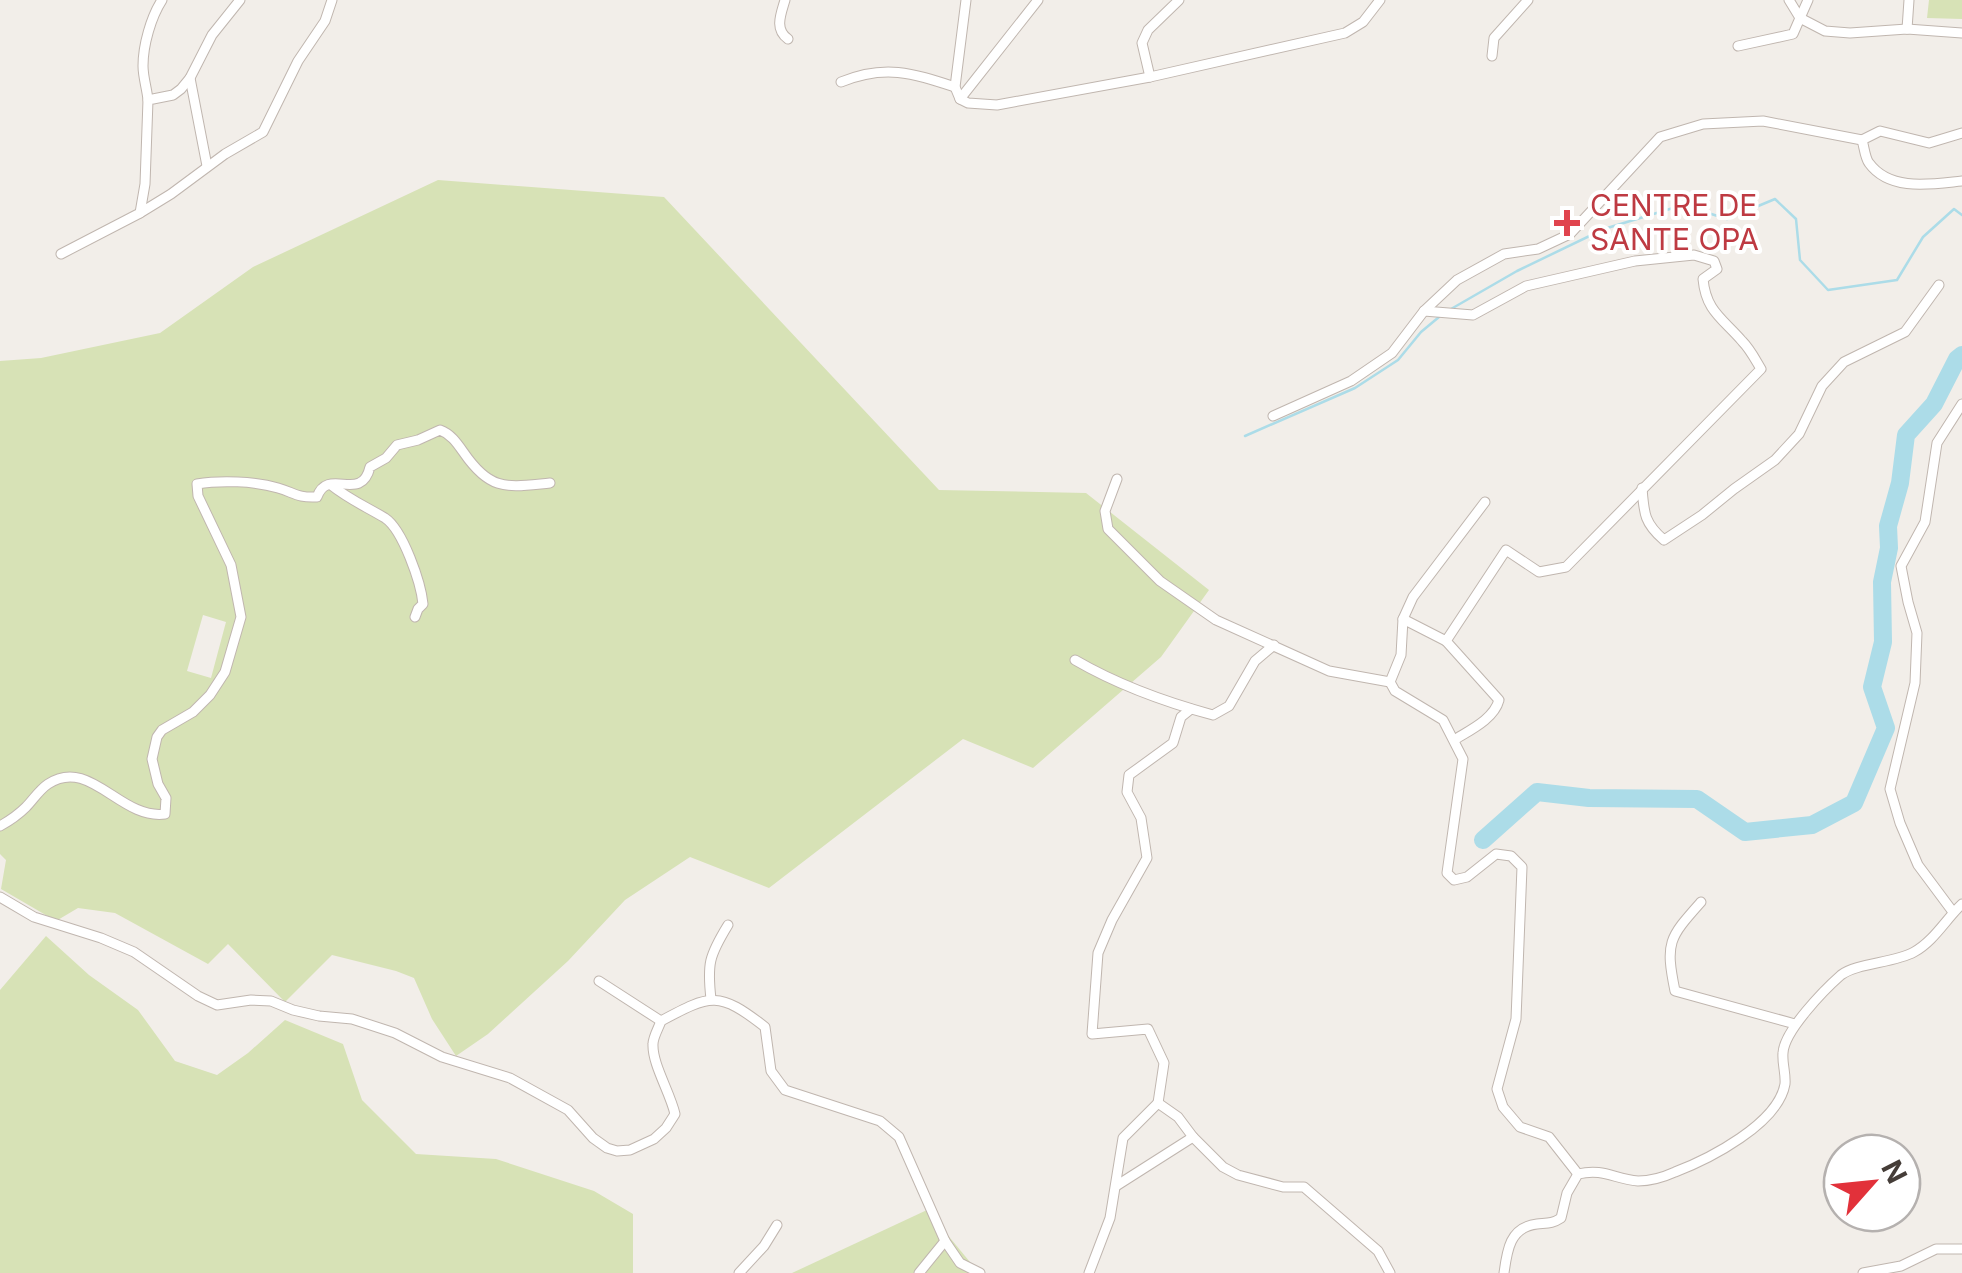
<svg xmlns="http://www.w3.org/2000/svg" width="1962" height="1273" viewBox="0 0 1962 1273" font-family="Inter,sans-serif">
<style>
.green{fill:#d7e2b6;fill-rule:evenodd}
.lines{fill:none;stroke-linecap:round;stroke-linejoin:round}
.stream{stroke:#acdce8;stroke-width:2.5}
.river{stroke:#acdce8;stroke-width:18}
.minor-casing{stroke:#c0b6af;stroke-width:11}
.minor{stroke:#fff;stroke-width:9}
.health-dot{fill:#e0444e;stroke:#fff;stroke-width:4}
.labels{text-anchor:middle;stroke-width:8;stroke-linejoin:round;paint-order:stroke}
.health-label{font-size:30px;fill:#be3a42;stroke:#fff;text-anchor:start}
</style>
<rect width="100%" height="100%" fill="#f2eee9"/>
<g class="green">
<path d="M1929,0h33v19l-35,-1z"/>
<path d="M438,180l226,17 275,293 147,3 123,97 -48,67 -128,111 -70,-29 -194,149 -79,-31 -65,43 -57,61 -80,73 -32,22 -24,-37 -18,-41 -18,-7 -64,-16 -47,47 -57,-58 -20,20 -93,-51 -37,-5 -22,13 -55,-32 5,-29 -6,-6v-493l41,-3 119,-25 93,-66zM203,615l23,7 -15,56 -24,-7z"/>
<path d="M46,936l43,39 49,35 37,51 42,14 31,-22 37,-33 58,24 19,56 54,54 80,5 98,32 39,23v59h-633v-283z"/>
<path d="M927,1210l52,63h-187z"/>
</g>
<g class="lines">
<g class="stream">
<path d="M1451,309l66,-38 87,-42 79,-24 44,14 48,-20 21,20 4,41 28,30 69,-10 26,-43 31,-28 8,6"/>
<path d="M1245,436l110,-48 43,-28 23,-28 18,-15"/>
</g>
<path class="river" d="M1483,840l54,-48 52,6 108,1 48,33 67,-7 42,-22 32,-75 -14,-41 11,-45 -1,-60 7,-34 -1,-22 12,-43 6,-48 28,-31 23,-45 5,-4"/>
<defs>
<g id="minor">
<path d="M785,0c-4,14 -11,29 3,39"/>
<path d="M966,0l-11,87 5,12 8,4 29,2 153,-28 195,-44 18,-11 17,-22"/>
<path d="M1808,0l-8,18 25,13 25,2 57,-4 55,4"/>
<path d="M1907,29l2,-29"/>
<path d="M1738,46l55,-12 7,-16 -11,-18"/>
<path d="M1492,56l2,-18 34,-38"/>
<path d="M1150,77l-8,-34 6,-13 31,-30"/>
<path d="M190,78l17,88"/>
<path d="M841,82c44,-18 71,-9 114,5"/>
<path d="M960,99l78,-99"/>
<path d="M148,100c-1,-11 -5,-23 -5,-34 0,-21 8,-49 19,-66"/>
<path d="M1962,133l-33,10 -49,-12 -18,9c2,6 3,18 7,23 21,29 63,21 93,18"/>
<path d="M140,213l31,-19 54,-40 38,-22 35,-71 27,-40 7,-21"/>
<path d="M61,254l79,-41 5,-29 3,-84 25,-5 8,-6 9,-11 22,-43 28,-35"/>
<path d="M1424,311l49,4 53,-29 109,-25 59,-6 20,6 3,8 -14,10c3,32 19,39 39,62 8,8 13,18 19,28l-195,198 -27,5 -33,-22 -60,91 -43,-22 -2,36 -11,27 5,9 48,29 20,39 -16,114 7,7 13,-3 29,-23 15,2 11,11 -6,152 -19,70 6,18 17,20 29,10 29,37"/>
<path d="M1273,416l78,-35 41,-28 32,-42 33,-31 47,-26 34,-5 32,-15 90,-97 43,-13 60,-3 99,19"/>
<path d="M1117,479l-12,32 3,18 52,52 56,39 113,51 61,11"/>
<path d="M331,485c19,15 34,21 54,33 18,12 36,65 38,86l-5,5 -3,8"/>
<path d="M1642,488c2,25 2,35 22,52l38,-25 32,-26 41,-29 24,-26 23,-48 22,-24 61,-30 34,-47"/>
<path d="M1403,619l10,-22 72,-95"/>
<path d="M1446,641l53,59c-5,19 -29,30 -45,40"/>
<path d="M1075,660c43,25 90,42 138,55l16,-9 26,-45 19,-16"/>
<path d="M0,826c9,-5 18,-11 26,-19 7,-7 13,-17 22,-23 42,-28 72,36 117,30l1,-16 -8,-14 -6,-25 5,-22 5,-7 31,-18 17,-17 15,-23 16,-55 -10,-52 -33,-69 -1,-12c23,-4 58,-3 81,4 17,5 19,10 39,9 11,-31 44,7 53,-30l16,-9 11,-13 21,-5 22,-10c11,4 17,13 24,23 27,39 43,34 86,30"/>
<path d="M0,897l34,20 67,21 33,14 64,44 19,9 34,-5 20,1 22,9 26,6 33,3 43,14 47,24 68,21 58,32 25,28 14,10 10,3 13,-1 24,-11 12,-11 9,-14c-5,-22 -23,-50 -22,-70 0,-7 6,-17 8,-23 50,-27 58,-30 104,6l6,44 14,19 95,31 19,16 46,104 15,22 20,10"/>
<path d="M1701,902c-32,36 -36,40 -26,89l120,33"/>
<path d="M1953,912l-35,-47 -18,-42 -10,-34 25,-106 2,-50 -9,-31 -7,-36 24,-44 12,-79 25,-39"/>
<path d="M599,981l62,40"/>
<path d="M711,999c-4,-35 -2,-43 17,-74"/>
<path d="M1158,1103l6,-40 -16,-34 -56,5 6,-81 14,-33 35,-62 -6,-40 -14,-26 2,-17 44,-32 8,-26 10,-8"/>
<path d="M1116,1186l77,-49"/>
<path d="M739,1273l25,-27 13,-21"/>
<path d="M919,1273l26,-32"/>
<path d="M1089,1273l21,-55 13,-80 35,-35 20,14 15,20 30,30 15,8 45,12h21l74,64 12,22"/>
<path d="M1504,1273c3,-23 6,-46 33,-49 10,-1 15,0 24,-6l6,-25 11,-19c26,-6 36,5 60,7 12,0 26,-4 37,-9 34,-13 103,-48 110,-88 1,-10 -3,-21 -2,-31 1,-22 41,-63 58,-78 16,-12 53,-12 73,-23 20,-11 32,-33 48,-48"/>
<path d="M1863,1273l38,-7 35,-17h26"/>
</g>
</defs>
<use href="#minor" class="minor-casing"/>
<use href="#minor" class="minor"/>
</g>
<path class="health-dot" d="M1562 208h10v10h10v10h-10v10h-10v-10h-10v-10h10z"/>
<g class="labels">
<g class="health-label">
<text x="1590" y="216">CENTRE DE<tspan x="1590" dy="34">SANTE OPA</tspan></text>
</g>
</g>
<g transform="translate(1872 1183) rotate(63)"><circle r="48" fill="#ffffff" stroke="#b5b1af" stroke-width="2.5"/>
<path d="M0-8L18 38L0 25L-18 38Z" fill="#e2313a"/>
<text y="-15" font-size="28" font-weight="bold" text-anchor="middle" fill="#453d38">N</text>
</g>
</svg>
